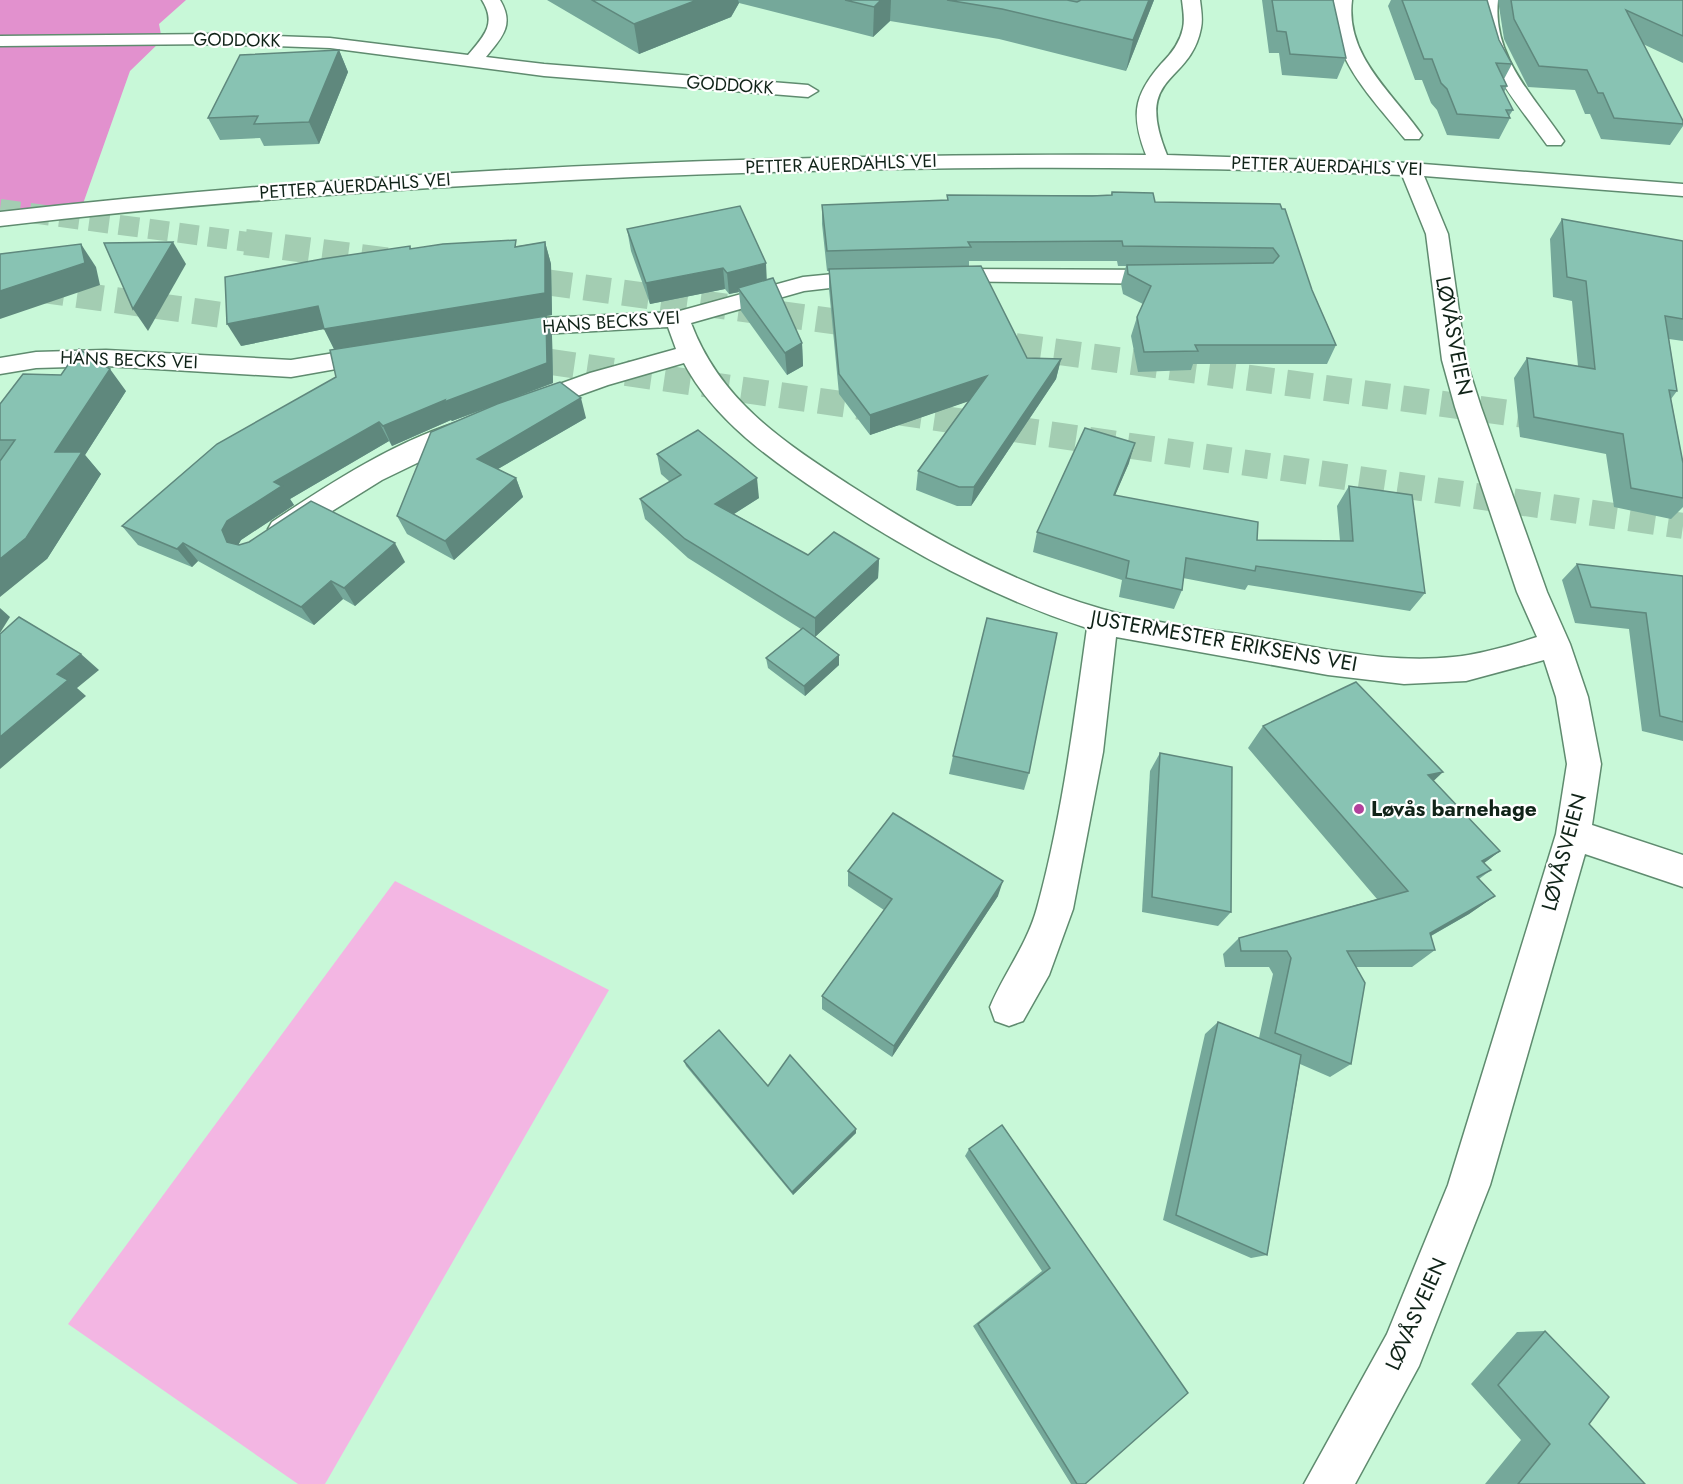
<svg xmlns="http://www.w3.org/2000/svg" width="1683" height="1484" viewBox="0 0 1683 1484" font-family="Jost,sans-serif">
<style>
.green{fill:#f3b6e3}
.forest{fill:#e291ce}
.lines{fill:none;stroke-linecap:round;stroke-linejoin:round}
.highway-tunnel-far1{stroke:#a3cdb2;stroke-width:20;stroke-dasharray:20 10;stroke-linecap:butt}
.highway-tunnel{stroke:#a3cdb2;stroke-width:26;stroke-dasharray:26 13;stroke-linecap:butt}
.minor-casing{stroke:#5f8b6f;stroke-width:3}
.minor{fill:#fff;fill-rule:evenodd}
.wall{fill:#75a89a}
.shaded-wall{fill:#5f887d}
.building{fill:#88c3b3;stroke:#5f887d;stroke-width:1.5}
.poi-dot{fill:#b2419c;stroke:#fff;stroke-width:2}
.labels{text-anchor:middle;stroke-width:4.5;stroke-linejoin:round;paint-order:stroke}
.far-street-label{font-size:18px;fill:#102318;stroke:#fff}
.street-label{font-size:21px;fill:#102318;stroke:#fff}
.poi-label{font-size:21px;font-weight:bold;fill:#102318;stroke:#fff;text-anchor:start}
</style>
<rect width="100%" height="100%" fill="#c8f8d8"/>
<path class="green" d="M395,881l214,109 -284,494h-27l-230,-160z"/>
<path class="forest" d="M0,0h186l-27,24 3,16 -32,31 -51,144 -79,7z"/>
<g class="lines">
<path class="highway-tunnel-far1" d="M0,209l256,34"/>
<g class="highway-tunnel">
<path d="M245,242l146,19"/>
<path d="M507,277l369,50"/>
<path d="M0,284l272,38"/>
<path d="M977,341l585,79"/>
<path d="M510,356l1173,170"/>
</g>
<defs>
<g id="minor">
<path d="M482,0h18c15,25 2,37 -14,57l58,7 264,21 10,6 -10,6 -264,-21 -214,-28 -113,-4 -217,2v-10l217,-2 113,4 138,17c16,-19 29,-31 14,-55z"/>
<path d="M1182,0h18c1,9 3,19 1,28 -11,58 -68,44 -34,127l243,8 273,21v12l-259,-20 24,58 18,126 15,47 66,185 23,52 18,53 13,67 -9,61 91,30v32l-98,-33 -95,331 -71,181 -64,118h-51l83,-150 61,-149 108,-351 11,-70 -11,-67 -12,-37 -78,21 -62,3 -76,-9 -212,-38 -13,115 -30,157 -24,66 -26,46 -14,5 -14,-5 -5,-14c14,-34 37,-62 47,-99 25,-91 37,-187 50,-280 -96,-31 -181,-78 -265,-134 -52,-35 -108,-74 -138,-131l-76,22 -81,29 -9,-3 -4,-6 4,-6 72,-26 86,-24 -8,-22 -127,7 -35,5 -9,-3 -3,-5 3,-5 44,-8 135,-6 127,-35 71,-7 8,2 4,5 -4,5 -78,9 -113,32c29,77 90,117 157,161 79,51 163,99 254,125 51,15 103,19 155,28 65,11 130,27 196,20 28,-3 56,-11 84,-20l-20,-45 -62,-185 -13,-47 -16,-126 -24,-59c-256,-11 -512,-9 -769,2 -212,10 -423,24 -633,49v-14c380,-43 764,-59 1146,-57 -15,-39 -13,-59 15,-91 10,-10 19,-21 22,-36 2,-9 0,-19 -1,-28z"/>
<path d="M1334,0h18c-7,56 41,93 70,135l-3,4h-14c-32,-40 -78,-84 -71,-139z"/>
<path d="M1480,0h18c-6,57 36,96 66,141l-3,4h-14c-31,-44 -73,-87 -67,-145z"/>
<path d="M941,269l227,1 8,2 4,5 -4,5 -8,2 -235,-3 -4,-5 4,-5z"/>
<path d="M378,346l9,2 3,6 -3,6 -96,17 -185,-11 -70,2 -36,6v-16l36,-6 70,-2 185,10z"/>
<path d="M468,419l9,3 4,6 -4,6 -95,46 -90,56 -10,3 -10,-3 -4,-7 4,-7c60,-40 126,-83 196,-103z"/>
</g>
</defs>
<use href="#minor" class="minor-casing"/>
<use href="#minor" class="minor"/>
</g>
<g class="wall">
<path d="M547,0h607l-28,71 -127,-32 -109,-18 -17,16 -134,-34 -8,14 -92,37z"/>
<path d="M1262,0h71l13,58 -9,21 -55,-4 -3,-22h-10z"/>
<path d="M1391,0h96l12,40 13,24 -8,15 3,7 -3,6 9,18 -4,6 1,2 -11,21 -52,-4 -10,-25 -6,-7 -9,-23h-7l-27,-74z"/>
<path d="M1498,0h185v63l-40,-19 40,80v2l-13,19 -69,-6 -11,-25h-5l-10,-24 -47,-3 -24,-48z"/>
<path d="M339,50l9,22 -29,72 -55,2 -4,-8 -40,2 -12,-22z"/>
<path d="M1112,192l43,10 125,2 32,86 24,55 -9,19h-134l-2,6 -53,2 -7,-36 6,-19 6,-13 -20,-10 -2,-10 5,-18h-8l-1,-5h-148v5l58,92 34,1 -5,20 -85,127h-14l-41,-16 2,-19 50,-70 -98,34 -31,-41 -10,-105v-18h-2l-5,-47v-19l125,-5v-5h164z"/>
<path d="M1562,219l121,22v100l-14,-2 8,52 -6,8 12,64v44l-12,12 -57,-12 -8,-53 -86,-17 -6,-59 13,-20 51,8 -6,-65 -19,-4 -3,-58z"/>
<path d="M627,229l140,51 35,63 1,23 -16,9 -46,-64 -2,-19 -10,2 -4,-5 -75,15 -19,-53z"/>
<path d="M545,242l6,22 1,51 -6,1 6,20 1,47 -42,16 75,19 -88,51 18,9 7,19 -69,63 -47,-26 -10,-18 93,-109 -38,14 -1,-1 -59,26 -3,-5 -99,58 4,6 -53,35 -3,5 167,17 -50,44 -12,-7 -29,26 -116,-64 -6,6 -54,-22 -16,-19 214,-149 -2,-28 -10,-20 -83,17 169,-100 1,3 107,-3z"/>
<path d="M126,391l-41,64 16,19 -54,85 -47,-98v-57z"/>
<path d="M657,454l102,44 -25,16 74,41 71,4 -1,19 -63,59 24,18v10l-34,31 -37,-28 -2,-10 35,-29 -113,-71 -43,-39 -5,-20 30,-17 -9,-8z"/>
<path d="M1129,463l-14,32 142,45 83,1 -3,-35 12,-20 76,107 -15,18 -162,-26 -3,5 -62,-12 -1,12 -8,19 -55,-12 3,-17 -89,-28 4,-20z"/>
<path d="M1577,564l106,12v165l-41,-10 -13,-102 -54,-6 -13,-43z"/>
<path d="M1263,726l170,55 67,70 -16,12 7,7 -12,9 16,17 -26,18 -38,22 4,14 -23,17h-56l-5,97 -21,13 -30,-13 -33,191 -16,3 -88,-38 42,-186 13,-12 41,16 14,-64 -4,-7h-44l-2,-13 16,-16 138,-39 -129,-151z"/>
<path d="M1160,753l71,159 -13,14 -76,-14 8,-141z"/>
<path d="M953,756l76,17 -5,17 -75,-16z"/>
<path d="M848,871l150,25 -106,161 -70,-48v-13l62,-86 -36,-24z"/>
<path d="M684,1061l172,68v4l-63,62 -107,-129z"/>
<path d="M969,1149l219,244 -103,91h-14l-98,-158 69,-55 -77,-115z"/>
<path d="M1545,1331l44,93 56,60h-160l36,-44 -50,-56 46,-52z"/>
</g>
<g class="shaded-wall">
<path d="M697,0h41l1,3 -8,14 -92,37 -5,-30z"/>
<path d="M881,0h10l-1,21 -17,16 1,-30z"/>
<path d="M1149,0h5l-28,71 7,-31z"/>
<path d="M339,50l9,22 -29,72 -10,-22z"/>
<path d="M173,242l13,22 -38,67 -15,-22z"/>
<path d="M545,242l6,22 1,51 -6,1 6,20 1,47 -101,38 -1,-1 -59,26 -9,-20 62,-26 102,-37 -212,-12 -11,-22z"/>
<path d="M81,244l15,23 4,18 -100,34v-28z"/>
<path d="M766,263l1,21 -29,4 1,4 -10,2 -2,-21z"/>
<path d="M723,268l2,21 -75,15 -4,-21z"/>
<path d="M318,306l11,22 -88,18 -14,-22z"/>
<path d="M802,343l1,23 -16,9 -2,-22z"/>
<path d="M1061,359l-5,20 -85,127 3,-19z"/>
<path d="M110,369l16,22 -41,64 16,19 -54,85 -47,38v-38l55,-107z"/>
<path d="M987,376l-3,20 -114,39v-20z"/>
<path d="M581,398l5,20 -102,59 -7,-18z"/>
<path d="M379,422l10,19 -99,58 4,6 -53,35 -5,9 -9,-7 -5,-12 5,-9 47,-39z"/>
<path d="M1135,443l-6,20 -22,51 7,-19z"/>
<path d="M516,478l7,19 -69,63 -9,-19z"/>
<path d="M757,478l2,20 -41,26 -3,-20z"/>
<path d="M183,543l15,18 -6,6 -15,-18z"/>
<path d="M395,543l10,19 -50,44 -11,-18z"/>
<path d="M879,559l-1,19 -63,59v-19z"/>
<path d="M331,581l12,18 -29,26 -13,-18z"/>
<path d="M0,608l10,9 -10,16z"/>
<path d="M81,654l18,16 -22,18 9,8 -86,73v-32l57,-63z"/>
<path d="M839,655v10l-34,31 -1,-10z"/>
<path d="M1443,772l-22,21 7,-18z"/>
<path d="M1500,851l-25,19 7,-9z"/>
<path d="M1003,881l-5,15 -106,161 2,-11z"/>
<path d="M1495,896l-26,18 -63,36 24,-17z"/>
<path d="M856,1129v4l-63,62 -1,-3z"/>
</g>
<g class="building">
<path d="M592,0h105l-63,24z"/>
<path d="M845,0h36l-7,7z"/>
<path d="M947,0h120l10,2 4,-2h68l-16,40 -131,-31z"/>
<path d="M1272,0h61l13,58 -56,-4 -4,-22 -9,-1z"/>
<path d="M1402,0h85l12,40 13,24 -16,-1 11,23h-6l12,24h-7l4,8 -53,-4 -10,-25 -6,-6 -9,-24h-8z"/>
<path d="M1511,0h172v36l-57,-26 57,111v3l-69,-6 -11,-25h-5l-11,-23 -48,-4 -25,-47z"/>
<path d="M339,50l-30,72 -55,2 4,-8 -50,2 32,-63z"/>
<path d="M1112,192l41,1 2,9 125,2 2,5h3l27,81 24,55h-141l3,6 -54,1 -7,-35 14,-31 -23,-12 -1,-9 146,-2 6,-7 -6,-8 -150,-2 -1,-5 -154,1 3,5 -144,4 -5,-46 126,-5 -1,-5 145,1 20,-1z"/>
<path d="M740,206l26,57 -39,10 -4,-5 -77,15 -19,-54z"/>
<path d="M1562,219l121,22v78l-18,-3 12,75 -8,-1 14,73v35l-52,-10 -8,-54 -89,-17 -7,-59 68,11 -9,-88 -19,-4z"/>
<path d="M516,240l-1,7 30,-5v51l-221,36 -6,-23 -91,18 -2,-47 97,-18 88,-13v3l33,-5z"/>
<path d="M173,242l-40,67 -29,-66z"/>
<path d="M81,244l4,19 -85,28v-37z"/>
<path d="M981,266l46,92 34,1 -87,128h-15l-41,-16 69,-95 -117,39 -31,-41 -10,-105z"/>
<path d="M773,278l29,65 -17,10 -47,-65z"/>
<path d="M546,316l1,47 -103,39 1,-2 -62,26 -4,-4 -105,60 8,4 -55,35 -5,9 5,12 12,3 10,-3 62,-41 84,42 -51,45 -13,-7 -30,26 -118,-64 -6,6 -55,-23 95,-82 119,-67 -6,-27z"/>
<path d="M79,349l31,20 -55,83h27l-56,86 -26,21v-98l15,-21h-15v-36l23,-30 38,1z"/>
<path d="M560,382l21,16 -104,61 39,19 -71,63 -48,-25 34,-84 66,-28z"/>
<path d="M1085,428l50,15 -21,52 144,27 -1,18 96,1 -4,-55 63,9 13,98 -169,-27 -1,5 -69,-13 -4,32 -56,-12 3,-17 -92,-29z"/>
<path d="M698,430l59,48 -42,26 93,51 26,-23 45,27 -64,59 -130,-79 -45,-40 41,-24 -24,-21z"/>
<path d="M1577,564l106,12v146l-23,-6 -14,-103 -55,-6z"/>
<path d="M19,617l62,37 -24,20 11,6 -68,57v-103z"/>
<path d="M987,618l70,15 -28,140 -76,-17z"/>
<path d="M803,628l36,27 -35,31 -38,-28z"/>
<path d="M1356,682l87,90 -15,3 72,76 -18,10 9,9 -14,7 18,19 -65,37 5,17 -88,1 18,32 -14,81 -76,-31 16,-75 -4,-7h-46l-2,-13 169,-47 -145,-165z"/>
<path d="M1160,753l72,14 -1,145 -79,-15z"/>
<path d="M893,813l110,68 -109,165 -72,-50 70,-97 -44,-28z"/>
<path d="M1218,1022l83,33 -34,200 -91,-40z"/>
<path d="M719,1030l49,56 22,-31 66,74 -64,63 -108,-131z"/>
<path d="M1002,1125l186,268 -103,91h-8l-99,-160 72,-56 -81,-119z"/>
<path d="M1545,1331l64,66 -20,27 56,60h-127l32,-40 -52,-59z"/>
</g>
<circle class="poi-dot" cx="1359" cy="809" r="6"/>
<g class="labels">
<g class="far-street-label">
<text transform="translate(237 40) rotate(1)" y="6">GODDOKK</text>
<text transform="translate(730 85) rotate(4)" y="6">GODDOKK</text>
<text transform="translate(841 164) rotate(-2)" y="6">PETTER AUERDAHLS VEI</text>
<text transform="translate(1327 166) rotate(2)" y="6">PETTER AUERDAHLS VEI</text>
<text transform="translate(355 186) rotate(-4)" y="6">PETTER AUERDAHLS VEI</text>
<text transform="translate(611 322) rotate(-4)" y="6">HANS BECKS VEI</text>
<text transform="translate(129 360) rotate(2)" y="6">HANS BECKS VEI</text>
</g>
<g class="street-label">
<text transform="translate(1454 336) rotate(79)" y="7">LØVÅSVEIEN</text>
<text transform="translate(1224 641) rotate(10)" y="7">JUSTERMESTER ERIKSENS VEI</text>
<text transform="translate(1564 852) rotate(-75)" y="7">LØVÅSVEIEN</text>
<text transform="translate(1416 1314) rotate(-66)" y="7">LØVÅSVEIEN</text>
</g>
<g class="poi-label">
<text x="1371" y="816">Løvås barnehage</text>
</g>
</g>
</svg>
